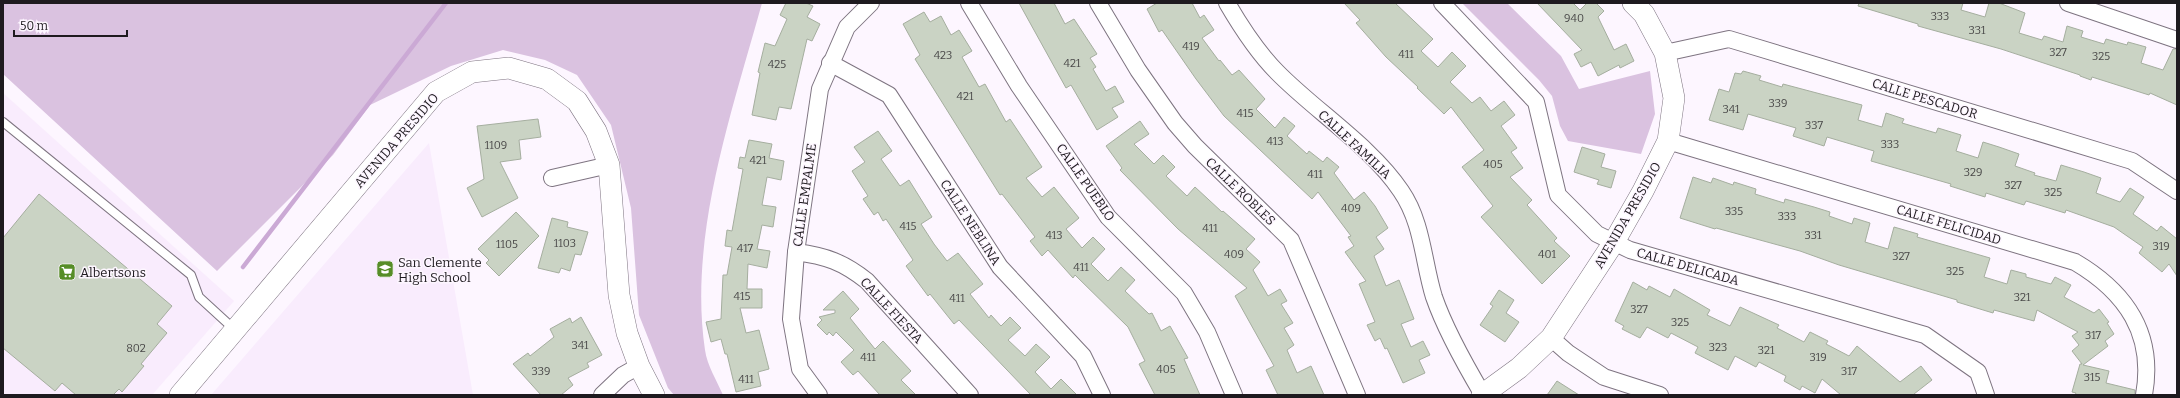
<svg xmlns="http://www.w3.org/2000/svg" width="2180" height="398" viewBox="0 0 2180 398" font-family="Bitter,serif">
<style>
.built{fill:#f9ecfd}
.green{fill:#dac2e0}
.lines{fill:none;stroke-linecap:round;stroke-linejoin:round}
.stream{stroke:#cba9d5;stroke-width:4.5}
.building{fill:#cad3c4;stroke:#a5ae9f}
.service-casing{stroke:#7e7481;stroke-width:10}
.minor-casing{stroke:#7e7481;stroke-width:18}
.tertiary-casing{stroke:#7e7481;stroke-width:22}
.service{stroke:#fff;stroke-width:8}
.minor{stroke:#fff;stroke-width:16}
.tertiary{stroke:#fff;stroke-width:21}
.labels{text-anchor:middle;stroke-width:3;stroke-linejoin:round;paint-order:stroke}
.number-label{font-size:11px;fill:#494848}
.street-label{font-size:13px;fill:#1e1a1f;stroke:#fdf6ff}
.poi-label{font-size:13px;fill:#1e1a1f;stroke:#fdf6ff;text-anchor:start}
</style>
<rect width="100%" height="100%" fill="#fdf6ff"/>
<g class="built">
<path d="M3,93l231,208 -82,94h-149z"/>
<path d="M429,143l44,252h-262z"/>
</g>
<g class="green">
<path d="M3,3h759c-30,109 -74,233 -57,347 2,15 12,31 18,45h-49l-6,-7 -29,-73 -8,-107 -20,-83 -34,-50 -32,-15 -42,-10 -52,16 -81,39 -37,50 -116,116 -214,-197z"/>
<path d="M1462,3h45l54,53 18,33 71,-18 5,43 -14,40 -73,-13 -8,-15 -8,-30 -13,-16z"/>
</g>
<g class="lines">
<path class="stream" d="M243,267l203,-264"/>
</g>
<g class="building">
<path d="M786,3h20l7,3 -6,11 13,7 -8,17 -5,-2 -16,70 -12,-2 -3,13 -24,-5 8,-42 -2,-1 7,-29 10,3 12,-27 -7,-4z"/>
<path d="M1019,3h35l11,21 9,-5 23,35 -7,4 6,9 -3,2 13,22 9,-5 9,16 -12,6 6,9 -21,13 -26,-45 -5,3z"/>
<path d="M1157,3h35l8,15 4,-3 10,15 -12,8 17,23 1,-1 12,15 7,-5 26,29 -9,10 19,19 9,-11 11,9 -8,10 20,18 2,-3 14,11 4,-5 12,10 -5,6 20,27 10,-8 11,14 13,22 -12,9 8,12 -10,7 12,30 13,-6 15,39 -13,5 10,23 12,-6 7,14 -11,5 6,13 -22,10 -16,-35 -2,1 -5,-11 -5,3 -8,-16 8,-3 -16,-38 7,-3 -21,-29 9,-6 -6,-9 3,-1 -33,-44 -6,7 -88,-83 -28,-37 -34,-49 -3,2 -12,-23z"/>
<path d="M1344,3h51l38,36 -12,12 17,16 14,-15 14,14 -16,16 22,21 8,-6 11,14 13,-10 11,14 -14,11 16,22 -6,4 12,16 -13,9 22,23 -5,5 30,33 -3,3 16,15 -28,28 -61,-67 12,-11 -31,-39 22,-17 -33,-43 -7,7 -27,-26 1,-1 -32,-30 -30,-34 4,-3z"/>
<path d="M1537,3h36l7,7 7,-7h9l8,8 -6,6 16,33 12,-6 8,17 -14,7 -1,-3 -21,11 -7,-14 -10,5 -7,-13 8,-4z"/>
<path d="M1859,3h104l-2,7 24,7 4,-14h10l26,10 -6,20 23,7 2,-4 19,6 4,-16 16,5 -2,6 23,7 2,-5 21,6 1,-3 18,5 -5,16 22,7 10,-21h4v56l-27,-12 -1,2 -57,-18 -1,3 -11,-4v-1l-79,-26 -83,-23v-2l-60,-18z"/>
<path d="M924,12l6,10 11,-6 10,19 8,-5 13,21 -10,6 17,30 6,-3 21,38 4,-3 32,48 -16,11 16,19 12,-10 12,15 13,16 -13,11 16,19 11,-11 12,12 -14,15 17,17 13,-14 14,13 -10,11 24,23 3,-1 9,18 9,-5 18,32 -4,1 16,36h-45l-16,-31 6,-3 -17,-34 -53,-52 -2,3 -25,-28 -6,6 -12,-15 5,-4 -33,-43 -2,1 -85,-136 5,-4 -17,-31z"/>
<path d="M1743,71l18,5 -2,4 23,7 1,-3 79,21 -4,15 24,7 4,-14 18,6 -2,4 34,10 2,-5 23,7 -5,16 22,7 5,-16 16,5 20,7 -4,12 20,7 -1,2 22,6 5,-16 23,7 17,6 -5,15 24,9 10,-14 14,9 -11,17 24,17 4,-5 16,13v37l-8,-12 -7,8 -23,-19 4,-6 -29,-20 -48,-17 -1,3 -39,-12 -2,4 -38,-12 -1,4 -35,-11 1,-2 -80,-23 3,-10 -47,-14 -3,9 -31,-10 3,-8 -48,-14 -5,16 -34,-10 10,-31 10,3 6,-19 6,1z"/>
<path d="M538,119l3,18 -22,3 2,19 -21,3 18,36 -36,19 -15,-29 17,-9 -7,-53z"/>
<path d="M1140,121l9,13 -15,10 20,20 9,-9 12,12 -9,9 21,20 8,-9 27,25 1,-1 32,28 -9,10 14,13 -7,8 15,26 12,-7 7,12 -6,3 12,19 -9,5 10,17 -7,5 10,23 14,-7 13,29h-46l-12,-25 8,-4 -39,-70 12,-8 -69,-59 -58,-59 2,-2 -16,-22z"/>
<path d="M878,131l14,20 -11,8 19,27 9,-6 23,37 -11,7 13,20 13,17 11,-8 25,31 -13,10 19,24 2,-3 10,11 9,-9 11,11 -13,12 17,16 11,-12 14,13 -15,15 16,17 10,-10 16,16h-46l-72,-75 -5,4 -24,-30 -2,2 -22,-30 7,-6 -27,-41 -3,2 -5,-9 -4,3 -11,-16 5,-3 -16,-25 13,-9 -11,-15z"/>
<path d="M749,140l23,4 -3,14 15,3 -3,19 -14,-3 -5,28 14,2 -3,20 -11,-2 -5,24 13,2 -3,17 -19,-4 -1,25h15v19h-22l6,25 13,-3 10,39 -11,3 3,14 -25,6 -9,-38h-2l-4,-15 -10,3 -5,-20 15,-3 2,-44h4l5,-28 -7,-1 2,-16 5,1 11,-62 -5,-1 2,-11 5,1z"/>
<path d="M1582,147l23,7 -4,13 15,4 -5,17 -14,-4 2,-4 -25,-8z"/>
<path d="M1693,177l18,6 2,-5 20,7 1,-3 22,7 -1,5 29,9 1,-4 29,8 16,5 -1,4 23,8 2,-6 16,5 -5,19 23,7 6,-22 24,7 -1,3 73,21 -6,19 23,7 4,-14 15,4v3l25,7 4,-7 16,8 -7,12 30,16 5,-4 10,13 -2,1 7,11 -9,7 3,5 -25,19 26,6 -3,12 29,7v5h-60l1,-2 -4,-1 8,-28h2l-10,-13 7,-6 -7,-9 6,-4 -41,-22 -3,11 -40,-11 -1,3 -36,-11v-2l-118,-35 -39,-14 -84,-23 -1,1 -35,-11z"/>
<path d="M39,194l133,112 -15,18 10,9 -26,31 3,2 -22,26 -3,-3 -6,6h-37l-14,-12 -7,8 -52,-43v-110z"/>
<path d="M516,212l23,24 -40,40 -13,-13 3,-3 -11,-11z"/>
<path d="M552,218l16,4 -1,5 21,5 -7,23 -6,-1 -5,17 -9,-3 -2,5 -21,-5z"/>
<path d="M1633,282l14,8 2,-4 21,11 4,-8 36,21 -3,5 23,11 10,-19 39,18 -2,3 27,14 6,-10 18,9 -2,3 23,12 8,-10 43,36 21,-16 11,14 -18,14 1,1h-74l-19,-16 -7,14 -13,-7 -2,4 -16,-9 2,-5 -27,-14 -3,5 -21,-11 -7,14 -33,-17 3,-6 -27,-14 -3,5 -21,-11 -7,11 -18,-9 2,-3 -9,-5z"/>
<path d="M1499,290l15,10 -8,13 13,9 -14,20 -25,-17 13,-19 -3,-2z"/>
<path d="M843,291l16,18 -9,9 25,31 8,-8 28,30 -10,9 15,15h-36l-22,-24 -5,4 -12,-13 13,-12 -18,-18 -3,4 -4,-4 -2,3 -10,-10 5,-5 -3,-3 16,-4v-3h-12z"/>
<path d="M581,317l21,38 -15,8 2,4 -21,11 5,7 -12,10h-20l-28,-31 15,-11 2,3 24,-19 -4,-8 20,-11 2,5z"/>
<path d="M1557,381l22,14h-32z"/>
</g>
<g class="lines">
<defs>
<path id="service" d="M3,122l188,153 8,22 36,33"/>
<g id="minor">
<path d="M969,3l50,83 89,131 76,76 23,39 27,63"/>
<path d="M1098,3l40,67 37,53 20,23 96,94 66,155"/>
<path d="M1227,3c14,24 30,49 50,69 37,38 95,75 124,119 22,32 22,71 33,106 10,29 33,71 49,98"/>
<path d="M1442,3l94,99 22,93 39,39 33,16 295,85 53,37 8,23"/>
<path d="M2068,3l109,37"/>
<path d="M1665,53l64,-14 403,122 45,30"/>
<path d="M830,63l59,32 111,172 83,89 19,39"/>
<path d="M1668,141l407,121c51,30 80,72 69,133"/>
<path d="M552,178l57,-13"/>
<path d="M796,252c30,4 47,10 71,29l103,114"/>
<path d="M1551,338l17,15 36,24 56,18"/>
<path d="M602,395l21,-20 16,-9"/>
<path d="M819,395l-19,-26 -9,-50 5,-67 24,-163 27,-62 24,-24"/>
</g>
<g id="tertiary">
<path d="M180,395l256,-303 36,-20 37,-4 38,11 30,22 19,30 13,34 10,130 8,38 12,33 15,29"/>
<path d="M1482,395l37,-27 32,-30 63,-96 29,-51 25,-50 6,-43 -9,-45 -21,-39 -11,-11"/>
</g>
</defs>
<use href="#service" class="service-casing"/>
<use href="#minor" class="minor-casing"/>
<use href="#tertiary" class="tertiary-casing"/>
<use href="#service" class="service"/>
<use href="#minor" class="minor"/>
<use href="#tertiary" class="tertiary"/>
</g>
<defs>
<symbol id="school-square" viewBox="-11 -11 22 22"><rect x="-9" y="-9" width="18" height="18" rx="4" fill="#568d27" stroke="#fdf6ff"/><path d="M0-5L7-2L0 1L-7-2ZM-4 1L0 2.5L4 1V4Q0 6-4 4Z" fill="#fff"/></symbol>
<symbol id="supermarket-square" viewBox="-11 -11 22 22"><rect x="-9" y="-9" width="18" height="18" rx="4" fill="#568d27" stroke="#fdf6ff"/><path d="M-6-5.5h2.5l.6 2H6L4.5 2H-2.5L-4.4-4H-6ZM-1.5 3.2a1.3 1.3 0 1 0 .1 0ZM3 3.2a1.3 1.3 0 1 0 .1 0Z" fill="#fff"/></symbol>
</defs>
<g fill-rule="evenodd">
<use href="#school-square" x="375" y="259" width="20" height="20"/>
<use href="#supermarket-square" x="57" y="262" width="20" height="20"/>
</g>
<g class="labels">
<g class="number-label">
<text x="1940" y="20">333</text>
<text x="1574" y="22">940</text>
<text x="1977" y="34">331</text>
<text x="1191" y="50">419</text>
<text x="2058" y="56">327</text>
<text x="1406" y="58">411</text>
<text x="943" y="59">423</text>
<text x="2101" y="60">325</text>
<text x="1072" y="67">421</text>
<text x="777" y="68">425</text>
<text x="965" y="100">421</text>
<text x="1778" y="107">339</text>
<text x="1731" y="113">341</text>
<text x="1245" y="117">415</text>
<text x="1814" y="129">337</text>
<text x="1275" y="145">413</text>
<text x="1890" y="148">333</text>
<text x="496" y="149">1109</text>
<text x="758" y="164">421</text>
<text x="1493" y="168">405</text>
<text x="1973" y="176">329</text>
<text x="1315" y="178">411</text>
<text x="2013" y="189">327</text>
<text x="2053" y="196">325</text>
<text x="1351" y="212">409</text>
<text x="1734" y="215">335</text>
<text x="1787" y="220">333</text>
<text x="908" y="230">415</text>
<text x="1210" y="232">411</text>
<text x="1054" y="239">413</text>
<text x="1813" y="239">331</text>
<text x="565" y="247">1103</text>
<text x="507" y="248">1105</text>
<text x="2161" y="250">319</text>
<text x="745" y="252">417</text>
<text x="1234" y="258">409</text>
<text x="1547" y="258">401</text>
<text x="1901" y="260">327</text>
<text x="1081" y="271">411</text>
<text x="1955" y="275">325</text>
<text x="742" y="300">415</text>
<text x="2022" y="301">321</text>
<text x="957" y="302">411</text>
<text x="1639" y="313">327</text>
<text x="1680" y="326">325</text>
<text x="2093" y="339">317</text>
<text x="580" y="349">341</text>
<text x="1718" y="351">323</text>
<text x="136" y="352">802</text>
<text x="1766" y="354">321</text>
<text x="868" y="361">411</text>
<text x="1818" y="361">319</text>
<text x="1166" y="373">405</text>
<text x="541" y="375">339</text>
<text x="1849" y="375">317</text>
<text x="2092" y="381">315</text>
<text x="746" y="383">411</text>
</g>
<g class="street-label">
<text transform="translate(1925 98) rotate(17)" y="5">CALLE PESCADOR</text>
<text transform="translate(396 140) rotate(-49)" y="5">AVENIDA PRESIDIO</text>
<text transform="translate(1355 144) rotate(43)" y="5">CALLE FAMILIA</text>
<text transform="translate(1086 182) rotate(55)" y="5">CALLE PUEBLO</text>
<text transform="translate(1241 191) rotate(44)" y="5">CALLE ROBLES</text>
<text transform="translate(804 195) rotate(-82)" y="5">CALLE EMPALME</text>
<text transform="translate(1627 215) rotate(-60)" y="5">AVENIDA PRESIDIO</text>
<text transform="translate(971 222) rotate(57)" y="5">CALLE NEBLINA</text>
<text transform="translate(1949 224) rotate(17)" y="5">CALLE FELICIDAD</text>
<text transform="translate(1688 266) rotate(16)" y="5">CALLE DELICADA</text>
<text transform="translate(892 310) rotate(47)" y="5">CALLE FIESTA</text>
</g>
<g class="poi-label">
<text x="398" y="267">San Clemente<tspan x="398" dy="15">High School</tspan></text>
<text x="80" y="277">Albertsons</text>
</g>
</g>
<rect width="2180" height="398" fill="none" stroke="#1e1a1f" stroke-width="8"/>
<path d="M14 30v6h113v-6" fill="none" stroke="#1e1a1f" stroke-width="2"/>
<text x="20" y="30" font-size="12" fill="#1e1a1f" stroke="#fdf6ff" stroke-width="3" paint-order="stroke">50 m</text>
</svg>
